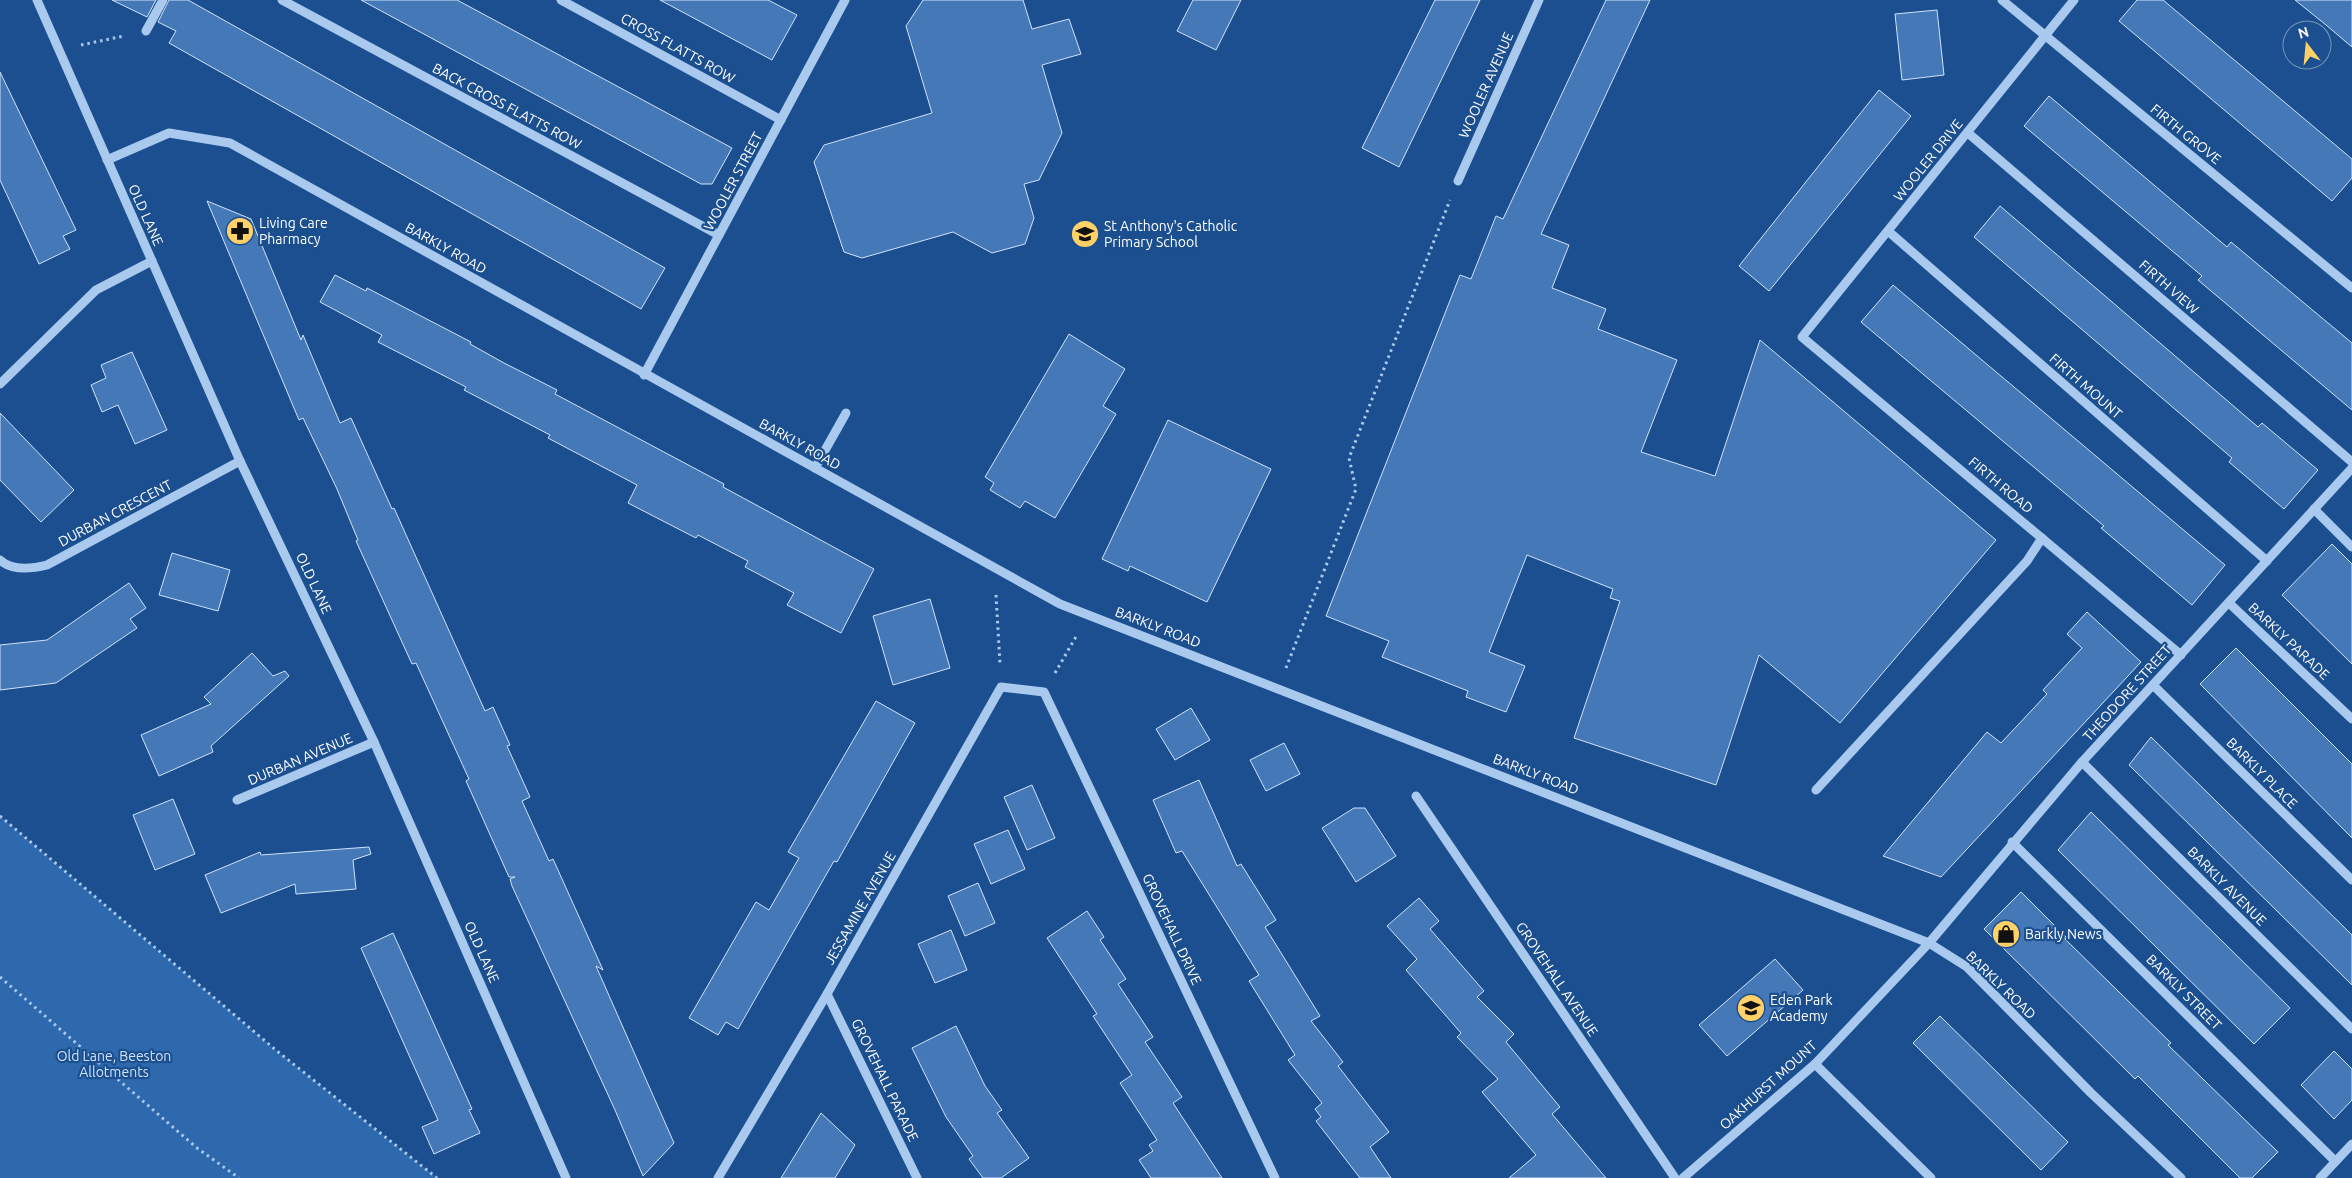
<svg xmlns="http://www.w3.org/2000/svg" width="2352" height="1178" viewBox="0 0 2352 1178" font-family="Ubuntu,sans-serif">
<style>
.green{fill:#2e69ad}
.building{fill:#4478b7;stroke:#cfe3fa}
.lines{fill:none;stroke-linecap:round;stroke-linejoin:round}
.path{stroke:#a9c9ee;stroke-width:3;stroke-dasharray:2.5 4;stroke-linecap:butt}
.minor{stroke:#a9c9ee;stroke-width:9}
.labels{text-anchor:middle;stroke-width:4.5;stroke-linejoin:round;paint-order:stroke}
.street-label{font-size:14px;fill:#fff;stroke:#1b4f8f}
.poi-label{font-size:14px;fill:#fff;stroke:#1b4f8f;text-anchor:start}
.park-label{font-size:14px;fill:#cfe3fa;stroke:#1b4f8f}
</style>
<rect width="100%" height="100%" fill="#1b4f8f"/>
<path class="green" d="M0,816l277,235 160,127h-437z"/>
<g class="building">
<path d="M112,0h44l-9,17z"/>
<path d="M169,0h19l477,268 -24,41 -472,-266 7,-12 -18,-9z"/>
<path d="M361,0h96l275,148 -20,36h-11z"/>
<path d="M660,0h108l29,15 -25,45z"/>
<path d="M923,0h100l9,29 37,-10 12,35 -39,11 20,68 -23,47 -15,4 10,34 -9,26 -33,9 -39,-21 -91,26 -18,-6 -30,-90 10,-17 108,-32 -26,-87z"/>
<path d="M1193,0h48l-25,50 -39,-19z"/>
<path d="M1435,0h45l-81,167 -37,-19z"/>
<path d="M1606,0h44l-109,234 28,11 -17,43 54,21 -8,20 79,31 -36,92 74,24 45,-136 236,200 -156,183 -81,-68 -43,130 -142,-47 46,-137 -10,-3 3,-9 -86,-34 -38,97 36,14 -19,46 -40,-15 2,-6 -86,-34 7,-16 -63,-25 134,-341 11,4 25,-63 7,3z"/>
<path d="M2137,0h26l189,159v19l-20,23 -213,-180z"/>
<path d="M2295,0h57v47l-26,-22z"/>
<path d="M1937,10l7,65 -42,5 -7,-66z"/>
<path d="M0,72l76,158 -13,6 7,13 -31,15 -39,-84z"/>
<path d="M1879,90l32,26 -142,175 -30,-25z"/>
<path d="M2049,96l178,151 4,-5 121,101v67l-154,-130 4,-4 -178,-150z"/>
<path d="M207,201l44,18 50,121 2,-5 37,88 11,-5 41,91 2,-1 91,203 8,-4 17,38 -3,1 23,51 -8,4 27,60 4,-2 50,111 -7,-4 78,177 -31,33 -28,-66 -103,-224 -2,-7 5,-2h-6l-43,-96 3,-2 -53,-116 -4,1 -56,-123 2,-1 -21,-51 -34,-71 -4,2z"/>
<path d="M2000,206l258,221 4,-4 56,47 -34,39 -55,-47 3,-4 -258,-221z"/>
<path d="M335,275l31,16 1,-3 104,54 -1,2 34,19 53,27 -2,4 169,90 -1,3 151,82 -33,64 -54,-28 7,-12 -49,-26 3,-6 -50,-26 -2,3 -68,-35 9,-18 -89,-47 2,-3 -86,-45 2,-3 -88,-45 4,-7 -62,-33z"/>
<path d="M1893,285l332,280 -33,40 -91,-77 3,-2 -243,-204z"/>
<path d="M1069,334l56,35 -22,37 13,8 -61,104 -30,-17 -5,7 -30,-18 4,-7 -9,-6z"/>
<path d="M132,352l35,78 -32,14 -17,-39 -16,7 -11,-27 15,-7 -5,-13z"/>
<path d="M0,413l74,77 -33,32 -41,-42z"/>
<path d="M1168,420l103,49 -64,133 -77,-36 -2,5 -26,-12z"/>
<path d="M2332,544l20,20v100l-70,-69z"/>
<path d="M172,553l58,17 -12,41 -59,-16z"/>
<path d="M129,583l17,25 -16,11 7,9 -81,55 -56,7v-45l47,-5z"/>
<path d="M930,599l20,69 -57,17 -20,-69z"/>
<path d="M2087,612l54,50 -200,215 -58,-21 104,-124 14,11 46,-49 -4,-4 39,-42 -15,-14z"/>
<path d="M2236,648l116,116v74l-152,-154z"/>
<path d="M252,653l21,23 12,-5 4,5 -78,70 2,6 -54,24 -18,-41 70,-31 -7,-7z"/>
<path d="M876,701l39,22 -78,139 -3,-1 -96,168 -12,-7 -8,13 -29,-17 67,-116 13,8 30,-52 -11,-6z"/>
<path d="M1191,708l19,32 -35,20 -19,-31z"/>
<path d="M2151,737l201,198v50l-223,-220z"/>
<path d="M1284,743l16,31 -34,17 -16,-31z"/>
<path d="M1199,780l38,86 4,-2 35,56 -11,7 55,89 -9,5 32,41 -5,4 51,66 -19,15 21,31h-31l-44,-57 5,-4 -6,-8 7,-6 -34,-43 7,-5 -46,-74 10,-6 -77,-124 -6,2 -23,-53z"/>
<path d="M1032,785l23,53 -28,12 -23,-53z"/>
<path d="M173,799l22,55 -40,16 -22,-55z"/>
<path d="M1354,808h11l31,48 -40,26 -34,-54z"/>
<path d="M2091,812l199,196 -36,36 -196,-194z"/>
<path d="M1008,830l17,39 -34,15 -17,-40z"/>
<path d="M369,847l2,7 -18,6 3,29 -60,5 -1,-10 -74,29 -16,-38 55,-23 1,3z"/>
<path d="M978,883l17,40 -30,13 -17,-40z"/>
<path d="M2021,892l45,45 -1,2 106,104 -3,2 110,107 -26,26h-12l-102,-102 -3,3 -151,-150z"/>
<path d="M1419,898l20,23 -9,8 54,62 -7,6 37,37 -8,8 54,65 -8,7 54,64h-97l27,-23 -54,-63 16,-13 -41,-42 4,-4 -55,-63 11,-11 -30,-33z"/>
<path d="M1087,911l17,26 -4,3 26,39 -8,5 35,53 -8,5 37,55 -9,6 49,75h-71l-12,-18 14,-9 -4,-6 8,-5 -37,-57 12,-8 -39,-59 4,-2 -50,-76z"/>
<path d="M951,930l16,40 -32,13 -17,-39z"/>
<path d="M393,933l79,176 -3,1 11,23 -46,21 -12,-27 16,-7 -77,-172z"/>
<path d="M1775,959l28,31 -76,66 -28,-31z"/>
<path d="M1940,1016l128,126 -27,28 -128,-127z"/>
<path d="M956,1026l29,60 17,24 -5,3 32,45 -28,20h-18l-14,-19 4,-3 -27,-39 -34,-69z"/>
<path d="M2334,1051l18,18v31l-18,19 -33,-34z"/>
<path d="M821,1113l34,32 -20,33h-54z"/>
</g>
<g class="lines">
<g class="path">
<path d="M81,45l43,-9"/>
<path d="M996,595l4,69"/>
<path d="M1286,668l70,-179 -7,-31 101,-258"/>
<path d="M1055,673l22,-38"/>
<path d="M0,816l277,235 160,127"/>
<path d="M0,977l197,171 42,30"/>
</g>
<g class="minor">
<path d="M37,0l203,461 134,281 192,436"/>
<path d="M282,0l437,235"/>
<path d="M561,0l220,120"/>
<path d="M2002,0l350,288"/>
<path d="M2074,0l-272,337 379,318"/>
<path d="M146,31l17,-31"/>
<path d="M1968,133l384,329"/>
<path d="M107,160l62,-27 61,10 830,461 869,339 38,24 124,126 90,85"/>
<path d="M1458,181l81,-181"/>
<path d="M1888,231l379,330"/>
<path d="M644,375l201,-375"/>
<path d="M0,384l96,-94 56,-29"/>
<path d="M815,468l31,-55"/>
<path d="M2314,509l38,38"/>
<path d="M0,560c12,11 31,9 47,5l193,-104"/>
<path d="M2229,603l123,116"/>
<path d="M2153,685l199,195"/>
<path d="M2082,762l270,267"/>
<path d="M1816,790l211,-229 15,-23"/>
<path d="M1416,796l259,382"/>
<path d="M237,800l137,-58"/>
<path d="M2012,842l323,319"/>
<path d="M827,994l90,184"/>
<path d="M1815,1064l116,114"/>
<path d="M718,1178l109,-184 174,-307 43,5 231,486"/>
<path d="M1683,1178l132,-114 114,-121 153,-181 270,-294"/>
<path d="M2320,1178l32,-34"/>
</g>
</g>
<defs>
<symbol id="pharmacy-disc" viewBox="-11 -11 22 22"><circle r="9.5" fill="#ffd166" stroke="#1b4f8f"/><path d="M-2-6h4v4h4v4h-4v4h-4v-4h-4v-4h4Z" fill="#111"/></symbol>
<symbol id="school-disc" viewBox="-11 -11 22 22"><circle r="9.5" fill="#ffd166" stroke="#1b4f8f"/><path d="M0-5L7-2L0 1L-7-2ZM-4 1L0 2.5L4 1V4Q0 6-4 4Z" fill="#111"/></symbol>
<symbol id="shop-disc" viewBox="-11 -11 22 22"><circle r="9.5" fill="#ffd166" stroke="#1b4f8f"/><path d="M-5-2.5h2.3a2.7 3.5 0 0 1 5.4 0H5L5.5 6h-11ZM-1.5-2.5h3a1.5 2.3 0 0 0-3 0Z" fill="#111"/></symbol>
</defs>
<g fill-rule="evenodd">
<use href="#pharmacy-disc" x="224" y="215" width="32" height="32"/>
<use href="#school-disc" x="1069" y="218" width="32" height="32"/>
<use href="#shop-disc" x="1990" y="918" width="32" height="32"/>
<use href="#school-disc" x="1735" y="992" width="32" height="32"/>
</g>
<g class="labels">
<g class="street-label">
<text transform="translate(678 48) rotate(29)" y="5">CROSS FLATTS ROW</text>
<text transform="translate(1486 85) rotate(-66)" y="5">WOOLER AVENUE</text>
<text transform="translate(507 106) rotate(28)" y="5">BACK CROSS FLATTS ROW</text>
<text transform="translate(2186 134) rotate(39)" y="5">FIRTH GROVE</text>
<text transform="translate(1928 160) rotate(-51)" y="5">WOOLER DRIVE</text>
<text transform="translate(733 181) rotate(-62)" y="5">WOOLER STREET</text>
<text transform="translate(146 215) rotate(66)" y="5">OLD LANE</text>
<text transform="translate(446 248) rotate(29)" y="5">BARKLY ROAD</text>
<text transform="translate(2169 287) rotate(41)" y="5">FIRTH VIEW</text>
<text transform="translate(2086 386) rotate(41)" y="5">FIRTH MOUNT</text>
<text transform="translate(800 444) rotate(29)" y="5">BARKLY ROAD</text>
<text transform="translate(2001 485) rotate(40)" y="5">FIRTH ROAD</text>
<text transform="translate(115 513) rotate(-28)" y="5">DURBAN CRESCENT</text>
<text transform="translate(314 583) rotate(65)" y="5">OLD LANE</text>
<text transform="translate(1158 627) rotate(21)" y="5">BARKLY ROAD</text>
<text transform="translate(2289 641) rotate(43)" y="5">BARKLY PARADE</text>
<text transform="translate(2127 693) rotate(-48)" y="5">THEODORE STREET</text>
<text transform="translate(300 759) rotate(-23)" y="5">DURBAN AVENUE</text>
<text transform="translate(2262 773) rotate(45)" y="5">BARKLY PLACE</text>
<text transform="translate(1536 774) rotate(21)" y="5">BARKLY ROAD</text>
<text transform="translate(2227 886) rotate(45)" y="5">BARKLY AVENUE</text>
<text transform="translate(860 908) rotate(-60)" y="5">JESSAMINE AVENUE</text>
<text transform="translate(1172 929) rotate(65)" y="5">GROVEHALL DRIVE</text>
<text transform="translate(482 952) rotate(66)" y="5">OLD LANE</text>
<text transform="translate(1557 979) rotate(56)" y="5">GROVEHALL AVENUE</text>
<text transform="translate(2001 985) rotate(44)" y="5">BARKLY ROAD</text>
<text transform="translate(2184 992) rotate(45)" y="5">BARKLY STREET</text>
<text transform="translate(885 1080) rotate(64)" y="5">GROVEHALL PARADE</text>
<text transform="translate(1768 1085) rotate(-42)" y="5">OAKHURST MOUNT</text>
</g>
<g class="poi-label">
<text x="259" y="228">Living Care<tspan x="259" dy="16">Pharmacy</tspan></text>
<text x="1104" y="231">St Anthony's Catholic<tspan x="1104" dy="16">Primary School</tspan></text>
<text x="2025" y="939">Barkly News</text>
<text x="1770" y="1005">Eden Park<tspan x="1770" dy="16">Academy</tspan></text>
</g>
<g class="park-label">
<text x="114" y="1061">Old Lane, Beeston<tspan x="114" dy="16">Allotments</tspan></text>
</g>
</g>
<g transform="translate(2307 45) rotate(344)"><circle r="24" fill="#1b4f8f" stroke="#7695bc"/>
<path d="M0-4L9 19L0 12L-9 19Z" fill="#ffd166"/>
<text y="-8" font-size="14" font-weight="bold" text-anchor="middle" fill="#ffffff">N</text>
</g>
</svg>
